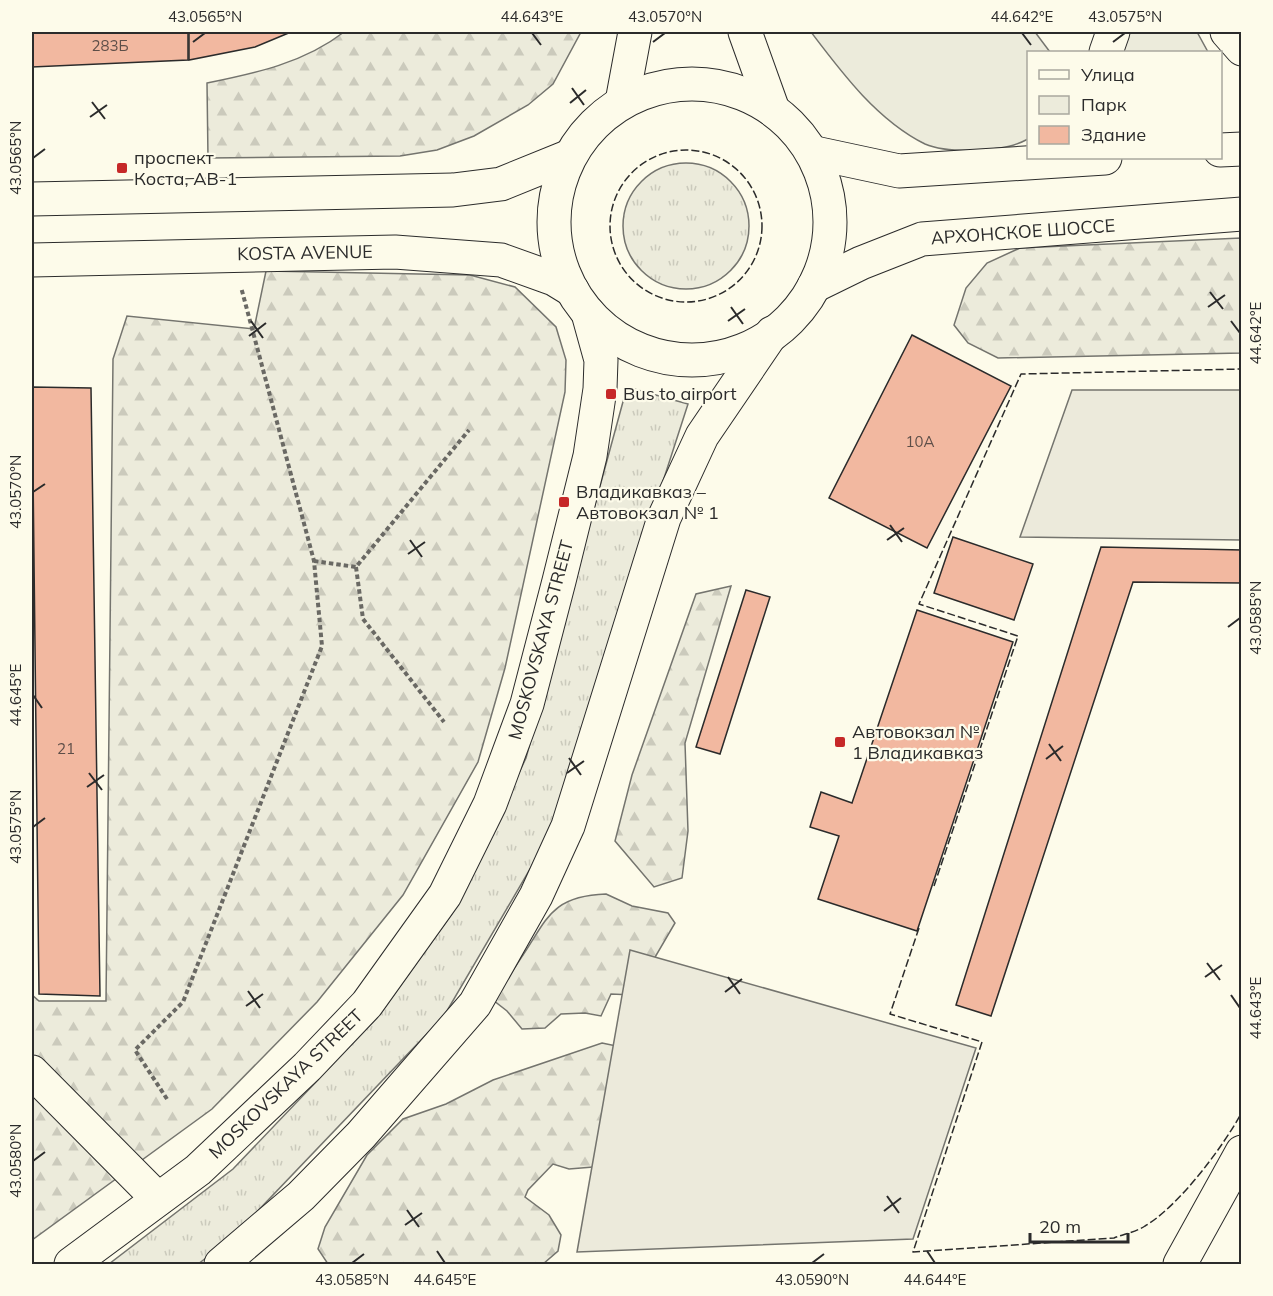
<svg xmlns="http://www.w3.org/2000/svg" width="1273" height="1296" viewBox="0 0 1273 1296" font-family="Mulish,sans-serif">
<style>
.grass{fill:url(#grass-tufts);stroke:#74746e;stroke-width:1.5}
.forest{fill:url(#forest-firs);stroke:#74746e;stroke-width:1.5}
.green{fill:#ecebdb;stroke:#74746e;stroke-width:1.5}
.parking{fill:#eceadb;stroke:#74746e;stroke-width:1.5}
.building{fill:#f2b8a0;stroke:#2b2b2b;stroke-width:1.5}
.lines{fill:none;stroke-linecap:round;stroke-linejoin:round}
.minor-casing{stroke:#2b2b2b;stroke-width:35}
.major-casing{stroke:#2b2b2b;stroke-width:35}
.highway-casing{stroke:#2b2b2b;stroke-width:35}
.path{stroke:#6a6964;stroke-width:4;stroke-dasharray:4.5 3;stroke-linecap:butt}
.minor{stroke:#fdfbea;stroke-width:33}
.major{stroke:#fdfbea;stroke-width:33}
.highway{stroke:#fdfbea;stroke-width:33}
.fence{stroke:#2b2b2b;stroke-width:1.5;stroke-dasharray:8 3;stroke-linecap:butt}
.ticks{fill:none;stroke:#2b2b2b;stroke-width:2}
.poi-dot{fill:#c62828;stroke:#fdfbea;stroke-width:2}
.labels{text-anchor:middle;stroke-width:4.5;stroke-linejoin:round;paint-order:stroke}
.number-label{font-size:15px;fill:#5d4e48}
.poi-label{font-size:18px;fill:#2b2b2b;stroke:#fdfbea;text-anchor:start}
.street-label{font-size:18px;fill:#2b2b2b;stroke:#fdfbea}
.neatline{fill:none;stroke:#2b2b2b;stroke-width:2}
.ticks-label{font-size:15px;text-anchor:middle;fill:#2b2b2b}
</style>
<defs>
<pattern id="grass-tufts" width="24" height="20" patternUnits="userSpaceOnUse" patternTransform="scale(1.5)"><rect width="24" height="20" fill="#ecebdb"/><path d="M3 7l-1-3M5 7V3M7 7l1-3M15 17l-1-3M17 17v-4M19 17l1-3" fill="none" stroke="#cbcabc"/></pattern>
<pattern id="forest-firs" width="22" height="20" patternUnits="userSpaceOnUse" patternTransform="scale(1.5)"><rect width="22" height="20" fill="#ecebdb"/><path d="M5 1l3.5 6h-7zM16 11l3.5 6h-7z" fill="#cbcabc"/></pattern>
</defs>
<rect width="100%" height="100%" fill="#fdfbea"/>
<g class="grass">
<circle cx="686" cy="226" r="63"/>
<path d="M627,387l61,17 -141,436 -103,176 -214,224 -32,24h-89l124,-95 144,-151 76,-106 73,-154z"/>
</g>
<g class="forest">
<path d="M344,32h237l-28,52 -25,21 -54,31 -37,14 -37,6 -192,2 -1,-75c49,-10 97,-20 137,-51z"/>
<path d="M1241,238v115l-243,5 -30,-15 -14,-18 12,-37 21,-25 33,-15z"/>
<path d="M266,271l204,4 45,12 41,40 10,33 -1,32 -60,276 -27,94 -75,133 -86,107 -105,107 -180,131v-245l7,6h67l7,-642 14,-43 127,13z"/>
<path d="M731,586l-46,157 3,88 -6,47 -28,9 -39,-46 17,-66 64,-181z"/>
<path d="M606,894l26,12 36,7 7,10 -42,72 -22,-1 -10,22 -16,-3 -24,1 -16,14 -23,1 -15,-18 -14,-11c8,-13 17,-25 26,-39 28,-40 30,-65 87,-67z"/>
<path d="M602,1043l24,5 -21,118 -36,3 -16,-5 -25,26 -3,7 24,18 12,20 -3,16 -15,13h-215l-10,-15 7,-22 42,-72 36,-36 43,-15 47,-24z"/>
</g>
<g class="green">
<path d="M811,32h224l15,20h-22v87c-15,8 -26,9 -43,11 -18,1 -44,1 -60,-6 -48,-24 -83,-71 -114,-112z"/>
<path d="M1125,32h72l11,20h-87z"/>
</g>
<g class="parking">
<path d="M1072,390h169v150l-221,-3z"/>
<path d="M630,950l346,98 -63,191 -336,13z"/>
</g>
<g class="building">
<path d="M32,32h156v28l-156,7z"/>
<path d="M189,32h102l-36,15 -66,13z"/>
<path d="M912,335l99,51 -84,162 -98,-50z"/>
<path d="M32,387l59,1 9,608 -61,-2z"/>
<path d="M953,537l80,27 -19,56 -80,-27z"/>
<path d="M1101,547l141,3v33l-109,-1 -142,434 -35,-11z"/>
<path d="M746,590l24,7 -50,157 -24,-7z"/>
<path d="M917,610l96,32 -96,289 -99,-32 21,-63 -29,-9 11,-35 31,11z"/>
</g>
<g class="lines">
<defs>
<g id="minor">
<path d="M1227,32l15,17"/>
<path d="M1106,52l7,-20"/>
<path d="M32,1072l126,127"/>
<path d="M1180,1264l62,-112"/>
</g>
<g id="major">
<path d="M32,199l421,-9 48,-6 69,-28"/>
<path d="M32,260l363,-8 106,8 53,19 18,11"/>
<path d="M71,1264l127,-94 109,-103 60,-63 78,-109 45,-91 37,-100 32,-123 31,-125 10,-67 1,-29 -13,-47"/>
<path d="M221,1264l80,-68 60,-61 114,-131 61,-108 32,-70 96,-308 38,-82 70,-103"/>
</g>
<g id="highway">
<path d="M745,32l28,78"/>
<circle cx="692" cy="222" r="138"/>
<path d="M622,102l13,-70"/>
<path d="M1220,150l22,-1"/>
<path d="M815,153l84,18 206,-13"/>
<path d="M814,286l47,-23 61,-24 320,-25"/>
</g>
</defs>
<use href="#minor" class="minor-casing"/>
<use href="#major" class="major-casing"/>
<use href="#highway" class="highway-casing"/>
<g class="path">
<path d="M314,561l42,6 113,-137"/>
<path d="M356,567l7,52 81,103"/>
<path d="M167,1099l-32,-49 48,-48 139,-356 -8,-85 -73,-274"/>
</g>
<use href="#minor" class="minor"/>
<use href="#major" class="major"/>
<use href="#highway" class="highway"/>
<g class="fence">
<circle cx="686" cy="226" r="76"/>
<path d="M934,886l84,-250 -99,-32 102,-230 221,-5"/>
<path d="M919,928l-29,86 92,28 -69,210 201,-14c10,-4 22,-6 31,-12 34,-20 78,-79 97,-114"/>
</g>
</g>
<path class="ticks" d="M532,33l9,12M1022,33l9,12M193,42l12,-9M653,42l12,-9M1113,42l12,-9M572,88l12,17M92,102l13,17M570,103l16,-13M90,117l17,-12M33,158l12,-9M1210,292l13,17M731,307l12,17M1208,307l17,-12M251,321l12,17M728,321l17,-12M1231,321l9,12M249,336l17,-13M33,492l12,-8M890,525l12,17M410,540l12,17M887,540l17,-12M408,554l17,-12M1228,627l12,-9M33,695l9,13M1049,744l12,17M569,758l12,17M1046,759l17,-13M89,773l13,17M567,773l17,-12M87,787l17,-12M33,827l12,-9M1207,963l13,17M728,977l12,17M1205,977l17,-12M248,991l12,17M725,992l17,-13M1231,995l9,13M246,1006l17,-12M33,1161l12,-9M887,1196l12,17M407,1210l12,17M884,1211l17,-13M405,1225l17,-12M437,1251l8,12M927,1251l8,12M352,1263l12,-9M812,1263l12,-9"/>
<g class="poi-dot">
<rect x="116" y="162" width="12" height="12" rx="3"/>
<rect x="605" y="388" width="12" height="12" rx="3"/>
<rect x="558" y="496" width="12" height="12" rx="3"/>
<rect x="834" y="736" width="12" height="12" rx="3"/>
</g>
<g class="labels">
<g class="number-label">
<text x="110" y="51">283Б</text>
<text x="920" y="447">10А</text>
<text x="66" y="754">21</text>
</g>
<g class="poi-label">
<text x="134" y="164">проспект<tspan x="134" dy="21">Коста, АВ-1</tspan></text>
<text x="623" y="400">Bus to airport</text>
<text x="576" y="498">Владикавказ –<tspan x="576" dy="21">Автовокзал № 1</tspan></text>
<text x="852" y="738">Автовокзал №<tspan x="852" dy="21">1 Владикавказ</tspan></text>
</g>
<g class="street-label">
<text transform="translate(1023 232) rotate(-4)" y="6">АРХОНСКОЕ ШОССЕ</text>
<text transform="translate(305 253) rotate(-1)" y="6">KOSTA AVENUE</text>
<text transform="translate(541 640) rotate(-75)" y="6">MOSKOVSKAYA STREET</text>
<text transform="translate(286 1084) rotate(-44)" y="6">MOSKOVSKAYA STREET</text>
</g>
</g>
<rect width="1273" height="1296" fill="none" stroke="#fdfbea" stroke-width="66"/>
<rect x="1027" y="51" width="195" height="108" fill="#fdfbea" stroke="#a9a89e" stroke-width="1.5"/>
<rect x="1039" y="70" width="30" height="9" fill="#fdfbea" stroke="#a9a89e" stroke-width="1.5"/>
<text x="1081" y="81" font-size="18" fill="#2b2b2b">Улица</text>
<rect x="1039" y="96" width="30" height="18" fill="#ecebdb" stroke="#a9a89e" stroke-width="1.5"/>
<text x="1081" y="111" font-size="18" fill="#2b2b2b">Парк</text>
<rect x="1039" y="126" width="30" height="18" fill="#f2b8a0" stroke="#a9a89e" stroke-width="1.5"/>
<text x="1081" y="141" font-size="18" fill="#2b2b2b">Здание</text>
<path d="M1030 1233v9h98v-9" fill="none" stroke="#2b2b2b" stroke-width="3"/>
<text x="1039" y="1233" font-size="18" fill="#2b2b2b" stroke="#fdfbea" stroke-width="4.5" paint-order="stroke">20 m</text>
<rect x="33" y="33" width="1207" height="1230" class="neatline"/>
<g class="ticks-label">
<text x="205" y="22">43.0565°N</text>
<text x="532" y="22">44.643°E</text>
<text x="665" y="22">43.0570°N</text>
<text x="1022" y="22">44.642°E</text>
<text x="1125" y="22">43.0575°N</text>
<text transform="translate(16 158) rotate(-90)" y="5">43.0565°N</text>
<text transform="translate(1256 333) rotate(-90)" y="5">44.642°E</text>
<text transform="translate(16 492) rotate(-90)" y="5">43.0570°N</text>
<text transform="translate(1256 618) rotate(-90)" y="5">43.0585°N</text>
<text transform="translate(16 695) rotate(-90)" y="5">44.645°E</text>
<text transform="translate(16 827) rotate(-90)" y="5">43.0575°N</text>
<text transform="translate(1256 1008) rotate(-90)" y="5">44.643°E</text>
<text transform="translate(16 1161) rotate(-90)" y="5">43.0580°N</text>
<text x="352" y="1285">43.0585°N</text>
<text x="445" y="1285">44.645°E</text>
<text x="812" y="1285">43.0590°N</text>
<text x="935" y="1285">44.644°E</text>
</g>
</svg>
